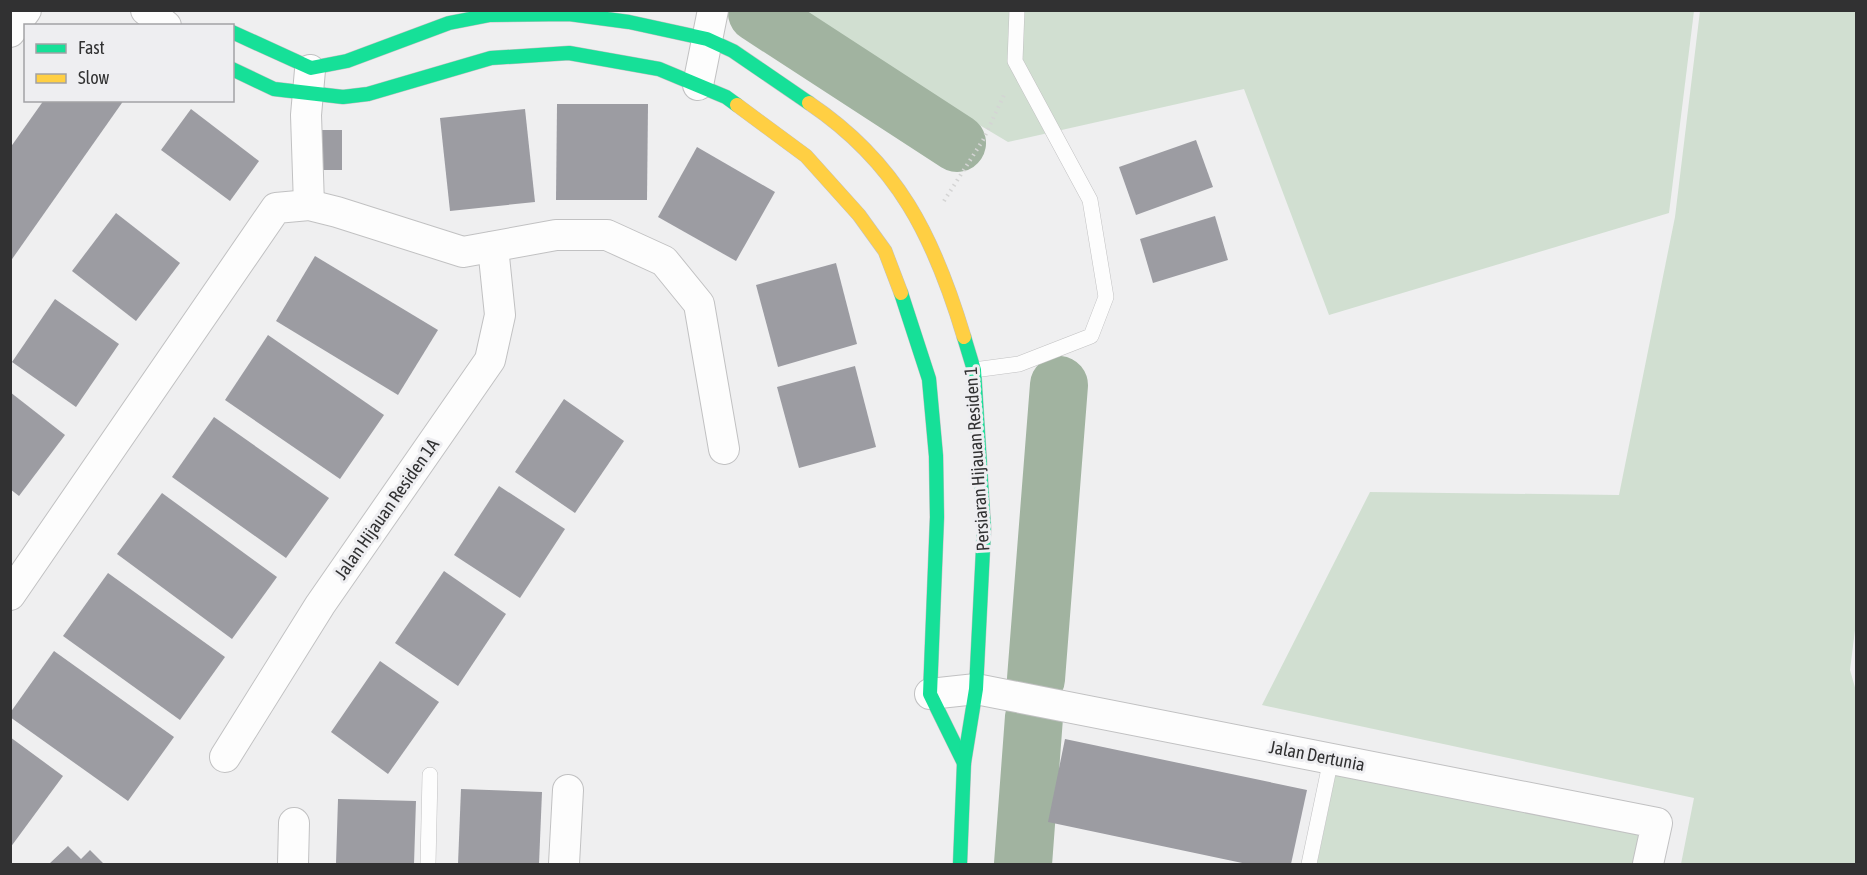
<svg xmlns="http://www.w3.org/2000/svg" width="1867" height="875" viewBox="0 0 1867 875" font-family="'Asap Condensed',sans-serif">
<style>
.green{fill:#d1dfd1}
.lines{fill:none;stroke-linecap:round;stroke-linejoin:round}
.river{stroke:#a1b3a0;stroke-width:58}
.building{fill:#9c9ca2}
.lane-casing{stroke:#c1c1c2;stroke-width:16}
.street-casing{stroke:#c1c1c2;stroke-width:32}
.fast-casing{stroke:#c1c1c2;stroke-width:15}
.slow-casing{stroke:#c1c1c2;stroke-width:15}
.path{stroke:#d4d4d4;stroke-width:4;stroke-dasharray:1.5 4.5;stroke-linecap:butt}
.lane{stroke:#fdfdfd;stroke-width:15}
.street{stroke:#fdfdfd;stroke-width:30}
.fast{stroke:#16e098;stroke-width:14}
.slow{stroke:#ffcf43;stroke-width:14}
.labels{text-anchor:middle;stroke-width:6;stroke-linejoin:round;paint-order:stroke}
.street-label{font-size:18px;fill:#313132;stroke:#eeeef1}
</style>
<rect width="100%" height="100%" fill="#efeff0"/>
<g class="green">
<path d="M788,11h906l-25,202 -340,102 -85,-226 -236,53z"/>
<path d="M1700,11h156v611l-6,48 6,21v173h-175l13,-66 -432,-93 108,-213 249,3 56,-278z"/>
<path d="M1336,772l310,59 -7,33h-322z"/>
</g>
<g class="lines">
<g class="river">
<path d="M757,13l200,130"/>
<path d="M1036,679l23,-294"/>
<path d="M1023,864l11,-147"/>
</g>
</g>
<g class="building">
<path d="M44,100h80l-114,162v-114z"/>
<path d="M557,104h91l-1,96h-91z"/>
<path d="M191,109l68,52 -29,40 -69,-51z"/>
<path d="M525,109l10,93 -85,9 -10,-93z"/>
<rect x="320" y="130" width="22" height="40"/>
<path d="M1196,140l17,47 -77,28 -17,-48z"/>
<path d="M697,147l78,45 -39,69 -78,-44z"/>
<path d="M116,213l64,50 -44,58 -64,-50z"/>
<path d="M1215,216l13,44 -75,23 -13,-44z"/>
<path d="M315,256l123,74 -40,65 -122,-74z"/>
<path d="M836,263l21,81 -79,23 -22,-82z"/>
<path d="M55,299l64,45 -43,63 -64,-45z"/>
<path d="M268,335l116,80 -44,64 -115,-79z"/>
<path d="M855,366l21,81 -77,21 -22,-81z"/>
<path d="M10,392l55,43 -46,61 -9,-7z"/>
<path d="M564,399l60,42 -49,72 -60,-41z"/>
<path d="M214,417l115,81 -43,60 -114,-81z"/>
<path d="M499,486l66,43 -45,69 -66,-43z"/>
<path d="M162,493l115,84 -45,62 -115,-85z"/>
<path d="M444,571l62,43 -48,72 -63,-43z"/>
<path d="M108,573l117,84 -45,63 -117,-84z"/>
<path d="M54,651l120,86 -46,64 -118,-84v-4z"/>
<path d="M380,661l59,41 -51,72 -57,-42z"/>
<path d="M10,737l53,39 -53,72z"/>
<path d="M1065,739l242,51 -16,74h-44l-199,-42z"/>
<path d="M461,789l81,3 -3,72h-81z"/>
<path d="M338,799l78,2 -2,63h-78z"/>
<path d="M68,846l13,13 9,-9 14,14h-55z"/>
</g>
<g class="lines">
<defs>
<g id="lane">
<path d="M974,370l45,-6 72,-28 15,-39 -16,-97 -75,-139 2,-51"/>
<path d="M428,864l2,-89"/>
<path d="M1309,864l22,-105"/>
</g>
<g id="street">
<path d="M146,10l20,16"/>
<path d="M10,32l16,-22"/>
<path d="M698,85l15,-75"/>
<path d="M309,205l-3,-90 4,-45"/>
<path d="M10,595l266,-387 33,-3 28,7 126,40 93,-17h51l57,26 35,43 25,145"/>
<path d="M930,694l46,-5 681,134 -9,41"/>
<path d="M225,757l95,-152 170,-245 10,-45 -7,-68"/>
<path d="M293,864l1,-41"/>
<path d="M564,864l4,-74"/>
</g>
<g id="fast">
<path d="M232,32l79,36 36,-7 102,-38 41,-8 79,-1 60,8 78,17 26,12 76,52"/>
<path d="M232,69l42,20 69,8 25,-3 123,-36 78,-5 90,16 67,28 11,8"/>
<path d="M901,293l28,86 7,77 1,61 -7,177 34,69"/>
<path d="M960,864l4,-101 12,-74 8,-160 -10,-159 -10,-33"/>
</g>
<g id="slow">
<path d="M809,103c89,60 125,134 155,234"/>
<path d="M737,105l69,51 53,59 26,36 16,42"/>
</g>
</defs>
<use href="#lane" class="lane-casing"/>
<use href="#street" class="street-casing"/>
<use href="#fast" class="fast-casing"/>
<use href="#slow" class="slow-casing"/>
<path class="path" d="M944,201l39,-61 22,-47"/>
<use href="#lane" class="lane"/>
<use href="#street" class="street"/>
<use href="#fast" class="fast"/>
<use href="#slow" class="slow"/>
</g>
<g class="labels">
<g class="street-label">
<text transform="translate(977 459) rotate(-94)" y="6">Persiaran Hijauan Residen 1</text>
<text transform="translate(387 509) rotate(-55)" y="6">Jalan Hijauan Residen 1A</text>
<text transform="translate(1317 756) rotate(11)" y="6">Jalan Dertunia</text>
</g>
</g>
<rect width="1867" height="875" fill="none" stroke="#313132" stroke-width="24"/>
<rect x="24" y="24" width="210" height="78" fill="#eeeef1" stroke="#a2a2a5" stroke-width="1.5"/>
<rect x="36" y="44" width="30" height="9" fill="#16e098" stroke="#a2a2a5" stroke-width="1.5"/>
<text x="78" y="54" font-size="18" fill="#313132">Fast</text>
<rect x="36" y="74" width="30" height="9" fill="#ffcf43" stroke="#a2a2a5" stroke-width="1.5"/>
<text x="78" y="84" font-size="18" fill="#313132">Slow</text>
</svg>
